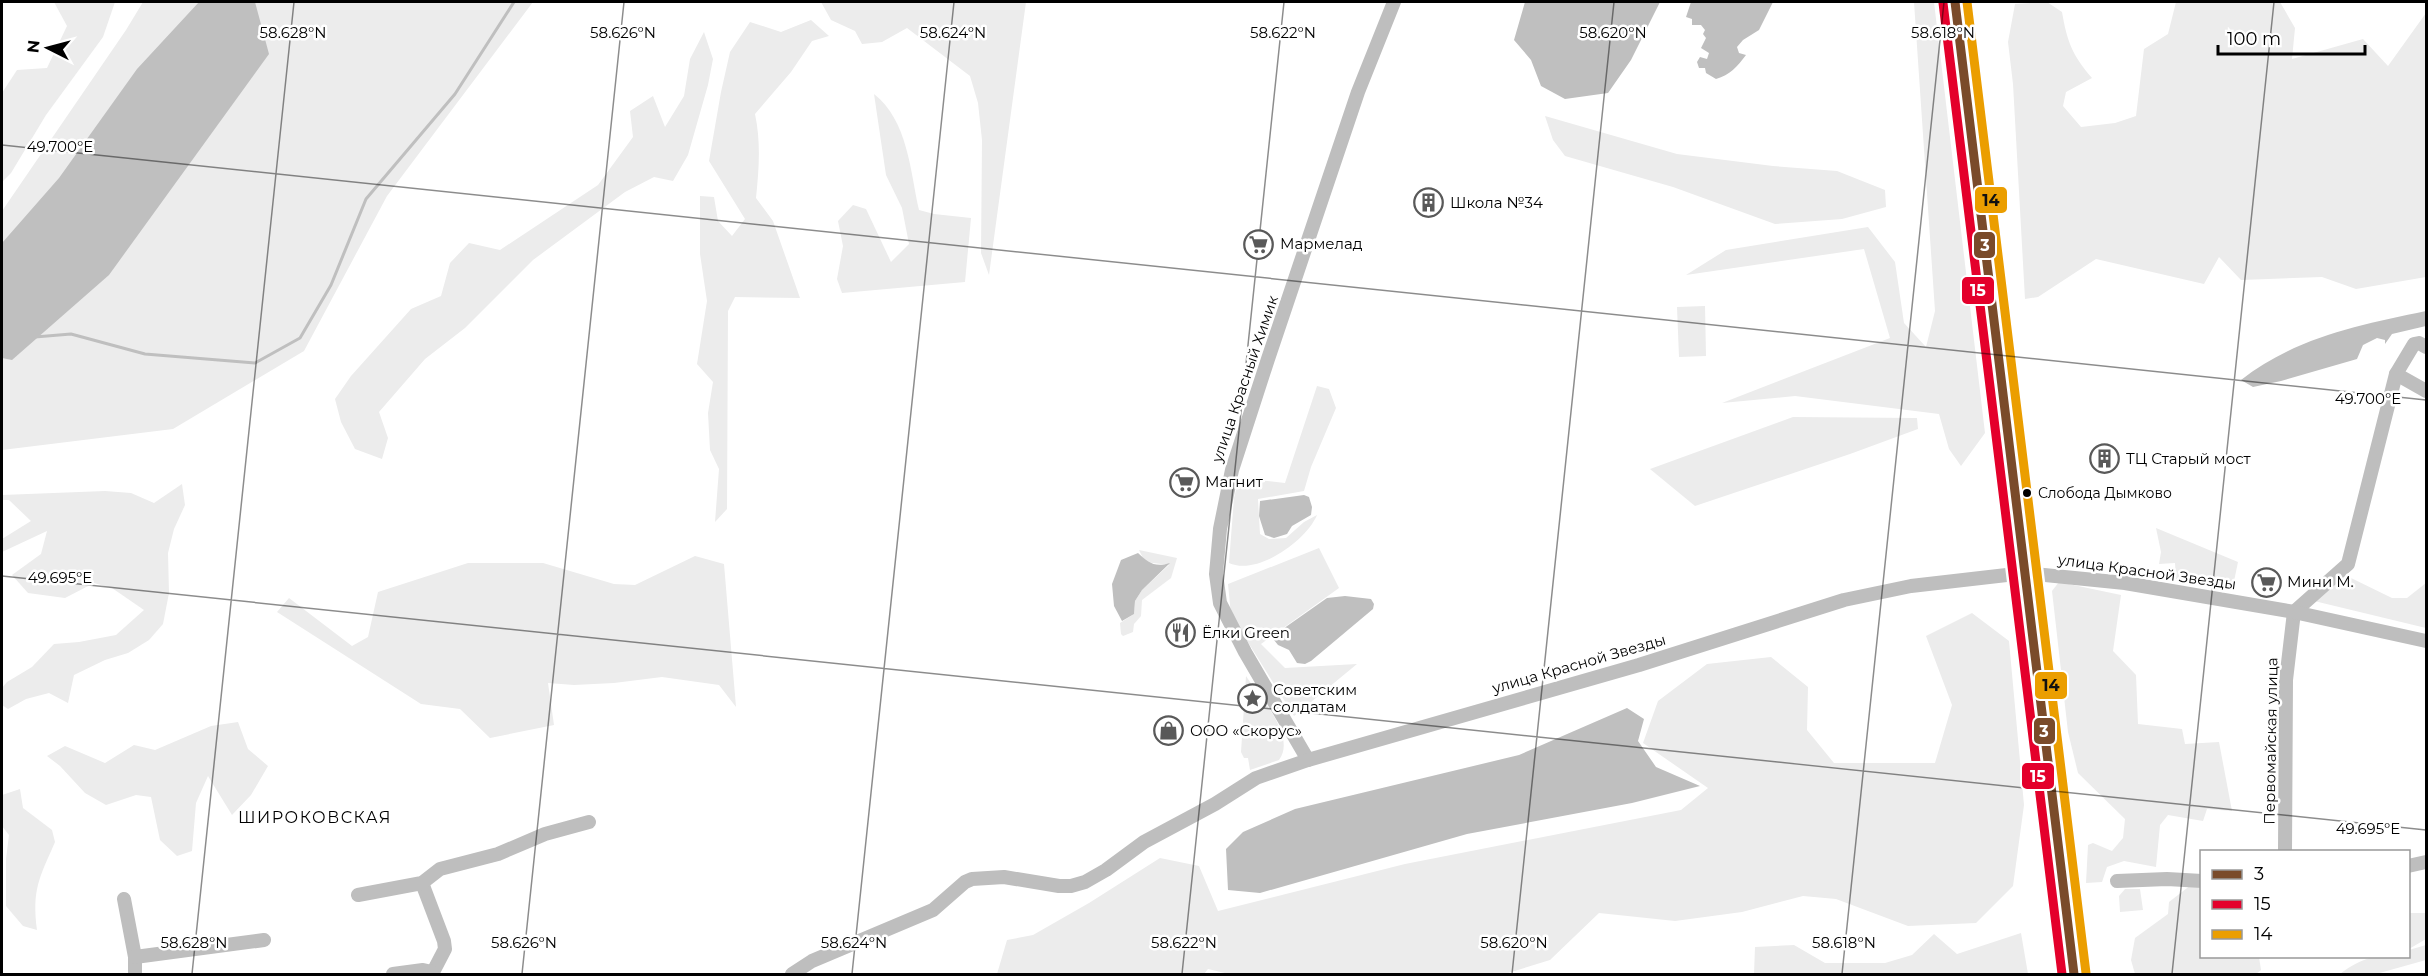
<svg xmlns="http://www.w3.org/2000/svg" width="2428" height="976" viewBox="0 0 2428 976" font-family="Montserrat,sans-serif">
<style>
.green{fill:#ececec}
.water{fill:#bfbfbf}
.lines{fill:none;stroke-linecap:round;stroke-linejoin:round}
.stream{stroke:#bfbfbf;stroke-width:3}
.major-casing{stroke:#dbdbdb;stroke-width:20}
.minor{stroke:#bebebe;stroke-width:14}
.major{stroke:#bebebe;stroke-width:16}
.bus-1-casing{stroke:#fff;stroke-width:14}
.bus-2-casing{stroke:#fff;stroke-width:14}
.bus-3-casing{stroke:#fff;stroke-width:14}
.bus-1{stroke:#7a4b2a;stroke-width:9}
.bus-2{stroke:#e4002b;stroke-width:9}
.bus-3{stroke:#eb9e00;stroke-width:9}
.ticks{fill:none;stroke:#000;stroke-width:1.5;stroke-opacity:0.45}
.bus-dot{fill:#000;stroke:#fff;stroke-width:2}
.labels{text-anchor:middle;stroke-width:5;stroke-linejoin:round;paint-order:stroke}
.bus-label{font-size:14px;fill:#000;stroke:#fff;text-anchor:start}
.poi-label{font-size:15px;fill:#000;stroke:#fff;text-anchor:start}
.street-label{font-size:15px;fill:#000;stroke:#fff}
.neighbourhood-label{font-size:16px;letter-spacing:1.5px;fill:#000;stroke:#fff}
.ticks-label{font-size:15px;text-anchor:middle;fill:#000;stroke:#fff;stroke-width:5;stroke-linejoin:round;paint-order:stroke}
.line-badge{stroke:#fff;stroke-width:2}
.badge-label{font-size:16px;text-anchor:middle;font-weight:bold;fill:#fff}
.pale-badge-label{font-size:16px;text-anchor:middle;font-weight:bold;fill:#111}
</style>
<rect width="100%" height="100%" fill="#fff"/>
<g class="green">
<path d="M54,2h61l-12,35 -57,78 -35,58 -9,9v-89l15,-23 30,-2 20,-42z"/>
<path d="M143,2h390l-146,194 -83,155 -131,78 -171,21v-239l124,-181z"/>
<path d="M821,2h205l-37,273 -8,-22 1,-113 -4,-37 -8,-27 -63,-48 -25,14 -20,2 -7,-13 -24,-11z"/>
<path d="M1914,2h20l51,431 -24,33 -12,-17 -10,-35 -144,-18 -73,7 168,-65 -26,-89 -178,26 40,-25 142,-23 27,35 9,61 22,24 9,-36z"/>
<path d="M2047,2l15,10c5,29 10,43 30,66l-26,14 -3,14 18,21 34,-4 21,-7 8,-67 24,-15 8,-32h104l15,26 -3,31 71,-20 25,27 38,-53v264l-70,12 -34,-12 -81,3 -22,-23 -15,27 -108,-25 -58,38 -13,2 -12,-215 -5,-42 7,-38z"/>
<path d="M811,20l18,16 -17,5 -21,31 -36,42c6,28 4,55 1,84l17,23 27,77 -65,-1 -7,14 -1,198 -12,13 4,-53 -9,-19 -2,-37 5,-31 -16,-18 10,-63 -7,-47v-58l14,1 4,24 14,15 13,-17 -36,-58 12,-69 9,-40 20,-30 31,10z"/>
<path d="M704,32l9,27 -5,26 -20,70 -15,26 -19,-4 -29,15 -92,68 -68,68 -40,31 -46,53 9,26 -6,21 -27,-10 -14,-27 -6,-23 16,-23 60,-67 30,-13 9,-33 19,-20 31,7 98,-65 35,-48 -3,-26 23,-15 12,31 19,-31 6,-37z"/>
<path d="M874,94c34,27 36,76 45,116l15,4 37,4 -6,64 -123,11 -5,-14 6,-33 -5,-25 15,-16 13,4 25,53 18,-18 -7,-36 -16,-33z"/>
<path d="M1545,116l132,38 96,12 64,5 48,19 1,17 -44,12 -67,5 -102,-37 -108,-31 -12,-16z"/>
<path d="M1705,306l1,50 -27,1 -2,-50z"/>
<path d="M1317,386l12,3 7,19 -25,59 -7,24 -46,8 2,35 9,5 17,-1 18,-16 13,-7c-11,26 -60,61 -88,48l5,-65 5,-20 46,5z"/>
<path d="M1793,417l124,1 1,11 -68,25 -155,52 -45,-37z"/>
<path d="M182,484l3,21 -11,24 -6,24 1,40 -6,31 -14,16 -21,13 -23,7 -31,15 -6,28 -19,-10 -23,6 -18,10 -6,-4v-17l5,-6 25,-15 22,-23 25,-2 37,-7 28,-25 -32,-22 -18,-5 -29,15 -37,-5 -16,-18 29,-21 6,-23 -45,21v-13l29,-18 -22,-21h-7v-5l103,-4 26,2 23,10z"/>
<path d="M2156,528l82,34 -5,24 -57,-7 -1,-16 -16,1 2,-12z"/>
<path d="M1319,548l20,40 -78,56 24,24 72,-4 -63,52 -63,-101 -3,-31z"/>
<path d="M1139,550l38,8 -6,20 -29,22 -1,16 -7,8 -1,8 -10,4 -2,-2 -1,-11 14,-9 1,-13 7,-11 27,-25 -24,-3z"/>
<path d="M695,556l29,8 12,143 -17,-22 -57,-8 -48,6 -40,2 -26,-2 6,42 -64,13 -30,-29 -39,-5 -144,-92 12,-14 63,48 16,-9 10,-45 90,-29h75l71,21 21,1z"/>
<path d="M2349,577l43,21h15l19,-15v45l-116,-28 12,-16z"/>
<path d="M2059,582l62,13 -8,56 23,24 2,49 44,5 3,15 34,-2 13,69 -25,-2 -4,12 -35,-6 -8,10 -4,42 -32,-6 -17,6 -5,15 -16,1 2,-38 5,-2 19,8 11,-13 2,-19 -47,-46 -10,-41 -16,-141z"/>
<path d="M1972,613l37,28 15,164 -11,81 -37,37 -68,3 -72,-27 -33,-3 -61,16 -67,9 -76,-8 -49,47 -45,14h-276l-21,-5 -4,5h-207l10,-34 26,-5 56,-32 71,-45 39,8 19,45 187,-47 276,-54 27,-22 -65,-45 15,-42 49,-37 64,-7 37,30 -1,43 27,33h101l17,-58 -26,-69z"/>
<path d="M1246,676c13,20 51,60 33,84l-29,10 -2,-12h-4l-3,-6z"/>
<path d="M238,722l10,27 20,17 -17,29 -19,20 -24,-39 -12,27 -4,48 -15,5 -17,-16 -9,-43 -15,-2 -30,10 -21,-12 -25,-27 -13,-10 18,-10 40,17 29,-18 21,5 56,-24z"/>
<path d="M20,789l3,19 29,22 3,12c-16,37 -23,47 -18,88l-14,-4 -17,-20v-47l3,-24 -7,-9v-31z"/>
<path d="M2191,885l10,3 1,68 57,1 2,13 -5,4h-121l-4,-14 4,-22 33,-24 1,-12z"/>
<path d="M2125,889h15l3,21 -23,2 -1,-16z"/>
<path d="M2408,913h18v26l-17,10z"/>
<path d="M2021,933l7,41h-274l1,-27 39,-2 31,18h60l27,-8 22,-21 23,20z"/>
<path d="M2426,945v15l-50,14h-36c25,-19 37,-18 68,-18l1,-6z"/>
</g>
<g class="water">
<path d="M199,2h56l14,52 -160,221 -97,85 -10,-2v-115l57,-65 78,-109z"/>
<path d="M1525,2h135l-29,58 -23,33 -43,6 -24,-13 -10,-26 -17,-20z"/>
<path d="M1691,2h82l-14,28 -16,10 -6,7 2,6 7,2c-9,12 -16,20 -30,24l-10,-6 -1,-5h-6l-2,-6 3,-5 7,2 2,-6 -8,-5 5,-10 -3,-4 2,-4 -4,-5h-9v-6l-6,-2z"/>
<path d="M2426,311v15l-34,8 -7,10v-4l-8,-2 -14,7 -6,14 -76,22 -28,6 -12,-7c55,-43 119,-55 185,-69z"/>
<path d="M1304,495l5,2 3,10 -1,8 -19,11 -5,8 -13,4 -9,-3 -6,-19 1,-15z"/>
<path d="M1138,553c10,9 16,15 32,10l-28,27 -7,11 -1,13 -12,7 -8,-15 -2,-22 9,-24z"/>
<path d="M1345,596l26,3 3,5 -1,5 -62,52 -6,3 -8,-1 -8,-13 -11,-5 -4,-5 6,-9 47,-33z"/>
<path d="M1627,708l17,11 -6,22 18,26 44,19 -68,17 -165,31 -207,59 -32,-3 -2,-41 17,-17 52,-23 224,-54z"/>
</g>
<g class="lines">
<path class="stream" d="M35,337l36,-3 74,20 110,9 45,-25 31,-53 35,-86 89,-105 59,-92"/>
<defs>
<path id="major" d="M1955,2l119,972"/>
</defs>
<use href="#major" class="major-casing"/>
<g class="minor">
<path d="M2396,374l30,17"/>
<path d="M1308,760l-63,-108 -25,-49 -4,-29 4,-45 12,-59 36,-111 90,-267 36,-90"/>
<path d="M2285,852l1,-172 8,-68 54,-48 48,-190 18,-30 5,-1 7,4"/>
<path d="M2408,866l18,-4"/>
<path d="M2117,881l50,-2 35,2"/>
<path d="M422,883l22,58 1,8 -13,25"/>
<path d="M358,895l64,-12 18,-14 58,-15 47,-20 44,-12"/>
<path d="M124,899l11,58v17"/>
<path d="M135,957l129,-17"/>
<path d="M393,974l30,-4 9,2"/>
<path d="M792,974l20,-13 121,-51 32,-28 7,-3 32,-2 55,9h12l14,-4 21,-12 38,-28 71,-38 41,-26 52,-18 331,-95 205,-65 67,-14 113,-13 101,10 169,29 132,29"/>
</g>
<use href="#major" class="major"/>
<defs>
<path id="bus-1" d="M1955,2l119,972"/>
<path id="bus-2" d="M1943,3l119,971"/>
<path id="bus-3" d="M1967,2l119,971"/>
</defs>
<use href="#bus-1" class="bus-1-casing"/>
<use href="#bus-2" class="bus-2-casing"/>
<use href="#bus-3" class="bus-3-casing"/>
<use href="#bus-1" class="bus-1"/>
<use href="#bus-2" class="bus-2"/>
<use href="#bus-3" class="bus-3"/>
</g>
<path class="ticks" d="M2,145l2424,255M2,576l2424,254M192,974l102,-972M522,974l102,-972M852,974l102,-972M1182,974l102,-972M1512,974l102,-972M1842,974l102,-972M2172,974l102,-972"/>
<defs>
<symbol id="building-ring" viewBox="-11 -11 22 22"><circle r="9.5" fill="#fff" stroke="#595959" stroke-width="1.5"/><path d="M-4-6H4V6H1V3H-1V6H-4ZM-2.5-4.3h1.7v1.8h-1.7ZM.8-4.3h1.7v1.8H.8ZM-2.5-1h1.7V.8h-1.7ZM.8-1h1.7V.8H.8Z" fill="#595959"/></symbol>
<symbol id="supermarket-ring" viewBox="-11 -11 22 22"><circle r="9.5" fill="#fff" stroke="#595959" stroke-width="1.5"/><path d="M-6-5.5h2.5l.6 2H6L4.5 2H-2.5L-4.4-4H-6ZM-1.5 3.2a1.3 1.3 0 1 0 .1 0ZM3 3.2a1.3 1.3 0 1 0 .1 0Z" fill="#595959"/></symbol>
<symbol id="restaurant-ring" viewBox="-11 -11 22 22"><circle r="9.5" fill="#fff" stroke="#595959" stroke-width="1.5"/><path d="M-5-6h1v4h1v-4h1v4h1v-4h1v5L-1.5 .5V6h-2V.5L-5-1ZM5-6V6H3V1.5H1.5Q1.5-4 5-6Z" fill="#595959"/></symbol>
<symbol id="sight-ring" viewBox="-11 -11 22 22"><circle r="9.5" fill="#fff" stroke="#595959" stroke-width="1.5"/><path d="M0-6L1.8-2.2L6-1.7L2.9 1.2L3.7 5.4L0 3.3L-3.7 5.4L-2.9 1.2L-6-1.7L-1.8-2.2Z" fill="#595959"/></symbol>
<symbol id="shop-ring" viewBox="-11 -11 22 22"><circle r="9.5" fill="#fff" stroke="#595959" stroke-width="1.5"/><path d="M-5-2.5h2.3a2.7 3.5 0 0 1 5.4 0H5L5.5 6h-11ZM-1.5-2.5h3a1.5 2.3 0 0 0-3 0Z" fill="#595959"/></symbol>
</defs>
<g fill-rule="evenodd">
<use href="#building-ring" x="1412" y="186" width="33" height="33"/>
<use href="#supermarket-ring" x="1242" y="228" width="33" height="33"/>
<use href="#building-ring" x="2088" y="442" width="33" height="33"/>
<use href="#supermarket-ring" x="1168" y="466" width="33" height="33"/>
<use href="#supermarket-ring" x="2250" y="566" width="33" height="33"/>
<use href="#restaurant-ring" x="1164" y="616" width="33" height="33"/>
<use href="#sight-ring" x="1236" y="682" width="33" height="33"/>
<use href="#shop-ring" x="1152" y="714" width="33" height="33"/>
</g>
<circle class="bus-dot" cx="2027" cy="493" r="5"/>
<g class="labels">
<g class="bus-label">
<text x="2038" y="498">Слобода Дымково</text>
</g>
<g class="poi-label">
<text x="1450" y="208">Школа №34</text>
<text x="1280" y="249">Мармелад</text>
<text x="2126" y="464">ТЦ Старый мост</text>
<text x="1205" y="487">Магнит</text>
<text x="2287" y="587">Мини М.</text>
<text x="1202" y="638">Ёлки Green</text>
<text x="1273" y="695">Советским<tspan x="1273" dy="17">солдатам</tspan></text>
<text x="1190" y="736">ООО «Скорус»</text>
</g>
<g class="street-label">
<text transform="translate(1245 379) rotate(-71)" y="5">улица Красный Химик</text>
<text transform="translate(2147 572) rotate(8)" y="5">улица Красной Звезды</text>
<text transform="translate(1579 664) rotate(-16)" y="5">улица Красной Звезды</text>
<text transform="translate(2271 741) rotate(-89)" y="5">Первомайская улица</text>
</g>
<g class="neighbourhood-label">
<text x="315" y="823">ШИРОКОВСКАЯ</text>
</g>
</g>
<g class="ticks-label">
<text x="293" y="38">58.628°N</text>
<text x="623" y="38">58.626°N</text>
<text x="953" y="38">58.624°N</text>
<text x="1283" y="38">58.622°N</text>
<text x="1613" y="38">58.620°N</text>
<text x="1943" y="38">58.618°N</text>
<text x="60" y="152">49.700°E</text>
<text x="2368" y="404">49.700°E</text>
<text x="60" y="583">49.695°E</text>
<text x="2368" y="834">49.695°E</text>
<text x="194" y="948">58.628°N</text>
<text x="524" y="948">58.626°N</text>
<text x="854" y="948">58.624°N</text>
<text x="1184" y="948">58.622°N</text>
<text x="1514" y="948">58.620°N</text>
<text x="1844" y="948">58.618°N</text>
</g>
<g class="line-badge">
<rect x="1974" y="186" width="34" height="28" rx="6" fill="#eb9e00"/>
<rect x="1973" y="231" width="23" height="28" rx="6" fill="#7a4b2a"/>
<rect x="1961" y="276" width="34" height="29" rx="6" fill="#e4002b"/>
<rect x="2034" y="671" width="34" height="29" rx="6" fill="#eb9e00"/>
<rect x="2033" y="717" width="23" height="28" rx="6" fill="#7a4b2a"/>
<rect x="2021" y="762" width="34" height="28" rx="6" fill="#e4002b"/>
</g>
<g class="badge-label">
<text x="1985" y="251">3</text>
<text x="1978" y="296">15</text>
<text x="2044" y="737">3</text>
<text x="2038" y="782">15</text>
</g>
<g class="pale-badge-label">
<text x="1991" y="206">14</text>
<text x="2051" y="691">14</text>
</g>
<rect width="2428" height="976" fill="none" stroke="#000000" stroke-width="6"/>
<rect x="2200" y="850" width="210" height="108" fill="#ffffff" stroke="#999999" stroke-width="1.5"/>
<rect x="2212" y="870" width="30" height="9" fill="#7a4b2a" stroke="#999999" stroke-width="1.5"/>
<text x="2254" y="880" font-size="18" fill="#000000">3</text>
<rect x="2212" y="900" width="30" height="9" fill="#e4002b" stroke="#999999" stroke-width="1.5"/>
<text x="2254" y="910" font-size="18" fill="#000000">15</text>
<rect x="2212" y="930" width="30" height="9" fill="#eb9e00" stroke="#999999" stroke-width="1.5"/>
<text x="2254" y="940" font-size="18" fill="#000000">14</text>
<g transform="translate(48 48) rotate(276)" stroke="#ffffff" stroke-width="4.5" paint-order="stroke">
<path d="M0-4.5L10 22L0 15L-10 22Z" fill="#000000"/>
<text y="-9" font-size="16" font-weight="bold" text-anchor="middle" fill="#000000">N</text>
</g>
<path d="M2218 45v9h147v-9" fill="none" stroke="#000000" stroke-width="3"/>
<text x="2227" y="45" font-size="18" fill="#000000" stroke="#ffffff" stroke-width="4.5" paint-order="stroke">100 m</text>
</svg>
